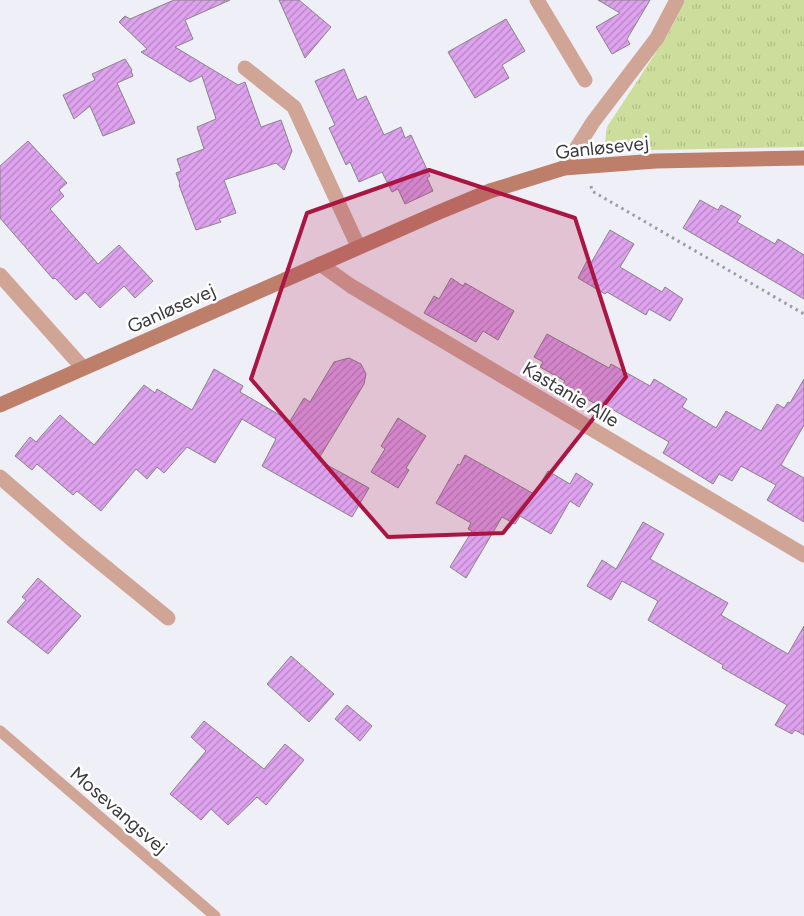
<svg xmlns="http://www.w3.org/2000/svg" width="804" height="916" viewBox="0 0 804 916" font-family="Figtree,sans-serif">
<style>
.grass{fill:url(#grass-tufts)}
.building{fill:url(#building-hatch);stroke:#89838a}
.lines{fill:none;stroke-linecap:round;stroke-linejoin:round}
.path{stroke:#9d9da4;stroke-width:3;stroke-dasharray:2.5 4;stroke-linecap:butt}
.lane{stroke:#d0a596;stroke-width:11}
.street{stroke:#d0a596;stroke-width:15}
.secondary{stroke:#bd7f6a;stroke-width:15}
.marked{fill:#aa1542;fill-opacity:0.2;stroke:#aa1542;stroke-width:4;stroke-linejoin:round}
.labels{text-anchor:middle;stroke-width:5;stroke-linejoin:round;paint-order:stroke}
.street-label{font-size:19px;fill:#3b3b3f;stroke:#fff}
</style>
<defs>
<pattern id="grass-tufts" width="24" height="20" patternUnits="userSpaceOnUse" patternTransform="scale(1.25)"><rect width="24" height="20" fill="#cdde9c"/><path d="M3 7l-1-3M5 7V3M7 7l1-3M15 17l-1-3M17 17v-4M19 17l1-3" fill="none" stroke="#b1bf87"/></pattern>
<pattern id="building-hatch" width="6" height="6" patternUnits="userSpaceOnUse" patternTransform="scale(1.25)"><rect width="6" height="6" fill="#dea2ee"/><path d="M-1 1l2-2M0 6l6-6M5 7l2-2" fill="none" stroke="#b585c2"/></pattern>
</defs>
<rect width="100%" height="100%" fill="#efeff8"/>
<path class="grass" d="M685,0h119v147l-200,4 3,-24 61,-93z"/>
<g class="building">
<path d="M174,0h56l-45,20 8,19 -18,8 63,38 7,-3 16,45 20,-7 11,31 -8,19 -8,-7 -52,17 12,33 -17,6 2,3 -25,8 -17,-45 1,-1 -4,-11 5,-2 -4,-12 27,-10 -7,-22 19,-8 -14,-43 -12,6 -49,-30 6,-3 -28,-27 6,-6 5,3z"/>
<path d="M279,0h20l32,27 -26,31z"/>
<path d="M598,0h52l-23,39 3,5 -18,10 -16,-27 24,-14z"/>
<path d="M506,19l19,32 -23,14 7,13 -34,20 -27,-46z"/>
<path d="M125,59l7,11 -1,1 2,5 -16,7 18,40 -32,13 -13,-30 -16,13 -11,-24 32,-15 -3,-6z"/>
<path d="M344,69l13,31 9,-4 18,39 17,-8 4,11 6,-3 19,41 -3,2 6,13 -28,13 -7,-15 -6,3 -10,-20 -23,10 -9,-20 -4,3 -17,-37 6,-3 -20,-44z"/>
<path d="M28,141l39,42 -8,7 5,6 -14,13 48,55 21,-19 34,36 -18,17 -11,-12 -24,22 -15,-16 -9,8 -21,-22 -2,1 -53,-61v-52z"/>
<path d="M700,200l18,10 3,-5 20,11 -4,6 38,22 3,-5 26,16v44l-121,-71z"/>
<path d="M610,230l24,14 -14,23 42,25 3,-5 18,12 -13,22 -21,-12 -3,6 -39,-23 -2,2 -27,-16 9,-17 4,2z"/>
<path d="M451,278l12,8 2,-3 49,28 -16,29 -15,-9 -7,11 -52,-29 10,-17 5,3z"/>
<path d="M547,334l62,34 2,-4 39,22 4,-7 33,20 -5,8 34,21 10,-17 35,20 16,-27 7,4 4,-6 2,1 14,-24v46l-23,40 23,13v44l-37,-22 9,-15 -35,-19 -9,15 -13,-7 -6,10 -50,-31 6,-11 -64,-37 -2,3 -41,-23 3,-4 -25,-14 3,-5 -9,-5z"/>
<path d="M349,358l12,6 5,10 -2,10 -46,76 51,28 -17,29 -90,-51 14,-27 -34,-20 -27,44 -28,-16 -23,26 -7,-6 -10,12 -11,-10 -35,42 -24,-20 -4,4 -36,-31 -5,6 -17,-14 15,-19 6,5 24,-27 34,30 50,-60 11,8 2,-4 35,21 22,-41 29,17 -3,6 50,29 14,-23 6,4 24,-40z"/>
<path d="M398,418l28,18 -20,32 3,2 -11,18 -27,-16 14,-23 -4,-3z"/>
<path d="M465,455l69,39 14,-23 22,13 6,-11 17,11 -14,23 -9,-6 -19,33 -31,-18 -5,8 -13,-7 -36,61 -16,-11 22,-36 -4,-2 3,-6 -35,-20 22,-39 2,1z"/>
<path d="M643,522l21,12 -14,25 78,44 -7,12 67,39 16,-28v109l-9,-5 -3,4 -17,-9 12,-20 -65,-37 1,-3 -75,-45 10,-19 -36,-20 -11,19 -24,-14 15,-26 14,9z"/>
<path d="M38,578l43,38 -33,38 -41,-32 19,-22 -4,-3z"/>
<path d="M291,656l43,38 -25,28 -42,-38z"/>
<path d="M347,705l25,21 -12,15 -25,-22z"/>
<path d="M204,721l60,48 21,-25 19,16 -38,45 -9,-8 -29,28 -17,-16 -10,11 -31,-26 36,-43 -15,-14z"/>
</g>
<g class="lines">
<path class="path" d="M591,186l1,5 212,123"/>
<path class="lane" d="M0,731l215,185"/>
<g class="street">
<path d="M537,0l48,80"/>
<path d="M245,68l49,39 64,139"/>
<path d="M564,168l29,-46 64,-84 20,-38"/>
<path d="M320,264l31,22 453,269"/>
<path d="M0,275l83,93"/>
<path d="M0,477l75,65 93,76"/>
</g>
<path class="secondary" d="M0,405l437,-192 53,-22 74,-23 92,-7 148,-3"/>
</g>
<path class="marked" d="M429,170l146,48 51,159 -123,156 -115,4 -137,-158 56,-166z"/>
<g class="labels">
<g class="street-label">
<text transform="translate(602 147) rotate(-6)" y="7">Ganløsevej</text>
<text transform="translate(171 308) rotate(-24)" y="7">Ganløsevej</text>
<text transform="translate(571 394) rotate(31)" y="7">Kastanie Alle</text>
<text transform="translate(119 810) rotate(41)" y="7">Mosevangsvej</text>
</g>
</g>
</svg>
